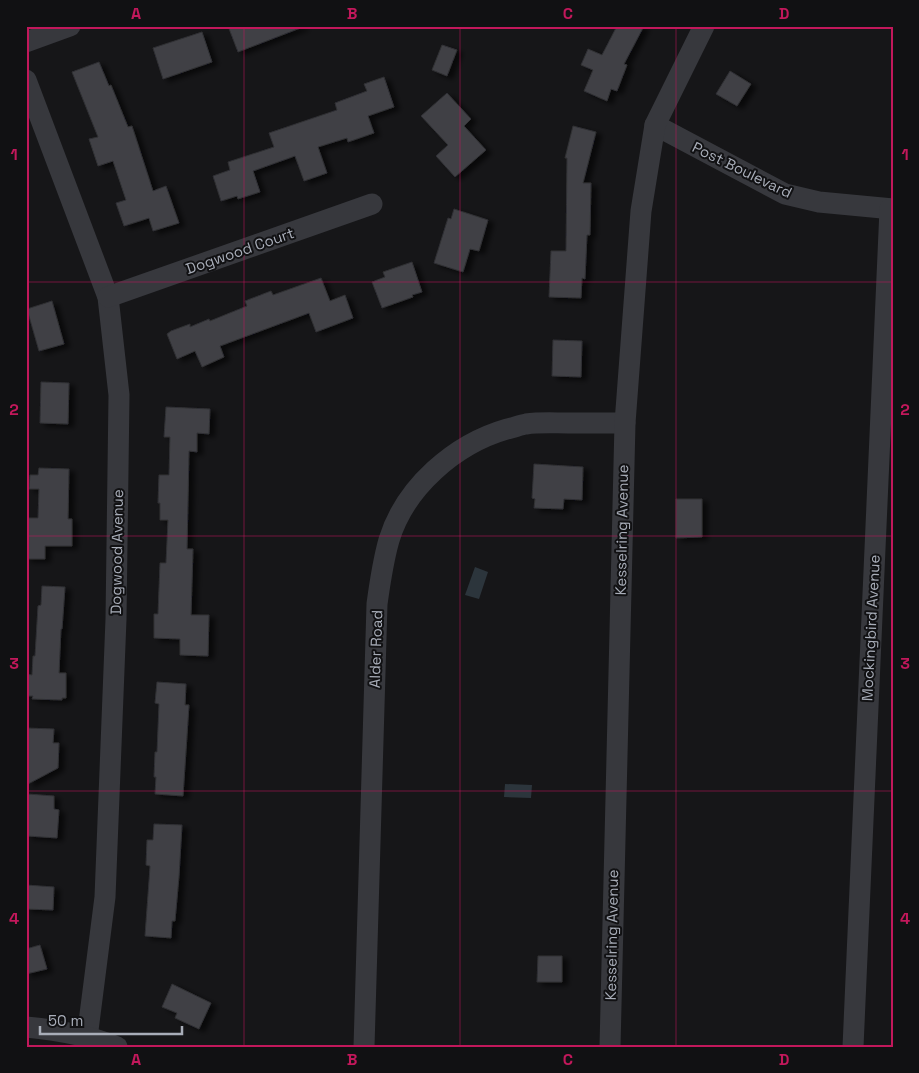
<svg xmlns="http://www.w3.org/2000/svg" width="919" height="1073" viewBox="0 0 919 1073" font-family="'Space Grotesk',sans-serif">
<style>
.water{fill:#2c353c}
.building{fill:#404145;stroke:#303034;filter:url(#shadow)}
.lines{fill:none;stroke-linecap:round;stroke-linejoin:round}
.minor{stroke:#37383d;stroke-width:21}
.grid{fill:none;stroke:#c2185b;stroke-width:1;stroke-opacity:0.55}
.labels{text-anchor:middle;stroke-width:4;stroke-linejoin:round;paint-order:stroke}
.street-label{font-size:15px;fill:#a8adb8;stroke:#111113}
.neatline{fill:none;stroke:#c2185b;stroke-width:2}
.grid-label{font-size:16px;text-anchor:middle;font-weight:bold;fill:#c2185b}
</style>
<defs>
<filter id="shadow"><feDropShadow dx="5.5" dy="3" stdDeviation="2.5" flood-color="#0009"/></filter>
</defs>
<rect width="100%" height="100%" fill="#161618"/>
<g class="water">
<path d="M475,567l13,5 -9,27 -14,-4z"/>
<path d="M505,784l27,1 -1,13 -27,-1z"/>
</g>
<g class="building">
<path d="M228,26h75v1l-65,25z"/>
<path d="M617,26h27l-20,38 3,1 -10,26 -6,-2 -4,12 -23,-10 9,-21 -12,-5 7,-16 14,6z"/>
<path d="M202,32l10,30 -49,17 -10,-31z"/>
<path d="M442,45l15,5 -10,26 -15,-6z"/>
<path d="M99,62l10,24 2,-1 17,42 4,-1 21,65 13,-5 13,37 -26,8 -4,-13 -25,8 -8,-23 10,-3 -13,-39 -15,5 -9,-27 9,-2 -26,-65z"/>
<path d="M730,71l21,13 -14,22 -21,-12z"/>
<path d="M384,77l10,30 -26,9 6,17 -26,9 -1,-4 -29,9 9,26 -23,8 -9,-25 -42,15 7,21 -22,7 -1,-3 -16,5 -8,-25 17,-6 -2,-8 46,-15 -5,-14 68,-23 -2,-7 32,-12 -3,-7z"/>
<path d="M447,93l24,26 -7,7 22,24 -31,27 -19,-21 12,-11 -27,-29z"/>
<path d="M573,126l23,6 -13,51h8l-1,52h-3l-2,44 -3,-1 -1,20 -32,-1 2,-46h15l1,-93h-2z"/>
<path d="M454,209l34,11 -9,31 -9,-2 -7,23 -29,-9 14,-45 3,1z"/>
<path d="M412,262l10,30 -10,3 1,2 -31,11 -10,-26 13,-5 -2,-5z"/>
<path d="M321,278l9,23 15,-6 8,23 -37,14 -7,-19 -89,33 4,11 -22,10 -7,-16 -18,8 -10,-25 4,-3 19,-7v3l19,-8 1,2 37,-15 -2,-5 26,-10 2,4z"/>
<path d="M52,301l12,43 -25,7 -12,-42z"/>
<path d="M553,340l29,1 -1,36 -29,-1z"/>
<path d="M41,382l28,1 -1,41 -28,-1z"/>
<path d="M166,407l44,2 -1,25 -12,-1v19l-8,-1 -2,98h6l-2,66h18l-1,41 -28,-1v-16l-26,-1v-24h4l2,-51h6l2,-43h-8v-17h-2l1,-28h10l1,-38h-6z"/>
<path d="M534,464l49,3 -1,33 -18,-1 -1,10 -29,-1 1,-9 -3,-1z"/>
<path d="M39,468l30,1 -1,50h4v27h-27v13h-19v-41h12l1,-29h-10l1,-14h8z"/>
<path d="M676,499h26v38l-26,1z"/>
<path d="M42,586l23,1 -3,42h-1l-2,44h7v25h-4v2l-30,-1 1,-3h-7v-22l6,1 1,-19h2l3,-50 3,-1z"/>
<path d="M157,682l29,2 -1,21h4l-6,91 -28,-2 1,-17h-2l1,-25h2l2,-48 -4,-1z"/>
<path d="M26,728l28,1 -1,14h6l-1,25 -30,16v-15h-2z"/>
<path d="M27,794l27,2v13l5,1 -2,28 -30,-2 1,-22h-2z"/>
<path d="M154,824l28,1 -3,51 -4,45h-3l-1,17 -26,-2 5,-69v-1l-4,-1 1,-25h6z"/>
<path d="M26,885l28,2 -1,23 -27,-1z"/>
<path d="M40,945l7,24 -21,5v-25z"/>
<path d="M538,956h24v26h-25z"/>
<path d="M172,984l39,19 -12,26 -24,-11 2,-5 -15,-6z"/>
</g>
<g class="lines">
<g class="minor">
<path d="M26,42l44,-16"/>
<path d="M26,80l82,217 11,98 -3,224 -11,278 -18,141"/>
<path d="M655,125l130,69 34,8 74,7"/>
<path d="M108,297l264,-93"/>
<path d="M26,1027c30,3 63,8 91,20"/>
<path d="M364,1047l13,-443c3,-22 6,-43 12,-64 16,-53 66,-96 118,-111 6,-1 13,-4 19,-5 14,-2 28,-1 42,-1 19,0 38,0 57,0"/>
<path d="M610,1047l15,-624 16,-212 14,-86 49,-99"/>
<path d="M853,1047l37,-838"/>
</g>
</g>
<path class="grid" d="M244,26v1021M460,26v1021M676,26v1021M26,282h867M26,536h867M26,791h867"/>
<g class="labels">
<g class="street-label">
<text transform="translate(742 170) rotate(26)" y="5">Post Boulevard</text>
<text transform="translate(240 251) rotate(-19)" y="5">Dogwood Court</text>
<text transform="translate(622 530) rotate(-89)" y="5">Kesselring Avenue</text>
<text transform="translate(117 552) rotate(-89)" y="5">Dogwood Avenue</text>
<text transform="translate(871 628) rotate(-87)" y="5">Mockingbird Avenue</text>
<text transform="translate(376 649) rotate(-88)" y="5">Alder Road</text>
<text transform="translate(612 935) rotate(-89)" y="5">Kesselring Avenue</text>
</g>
</g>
<rect width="919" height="1073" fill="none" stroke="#111113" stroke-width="55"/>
<path d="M40 1026v8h142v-8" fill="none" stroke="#a8adb8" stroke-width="2.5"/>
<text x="48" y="1026" font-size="15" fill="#a8adb8" stroke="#111113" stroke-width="4" paint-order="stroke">50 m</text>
<rect x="28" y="28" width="864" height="1018" class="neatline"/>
<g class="grid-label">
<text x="136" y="19">A</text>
<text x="352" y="19">B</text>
<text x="568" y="19">C</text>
<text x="784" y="19">D</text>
<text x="14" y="160">1</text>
<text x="905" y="160">1</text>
<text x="14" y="415">2</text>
<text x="905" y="415">2</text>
<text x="14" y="669">3</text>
<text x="905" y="669">3</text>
<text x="14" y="924">4</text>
<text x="905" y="924">4</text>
<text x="136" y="1065">A</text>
<text x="352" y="1065">B</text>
<text x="568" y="1065">C</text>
<text x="784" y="1065">D</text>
</g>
</svg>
